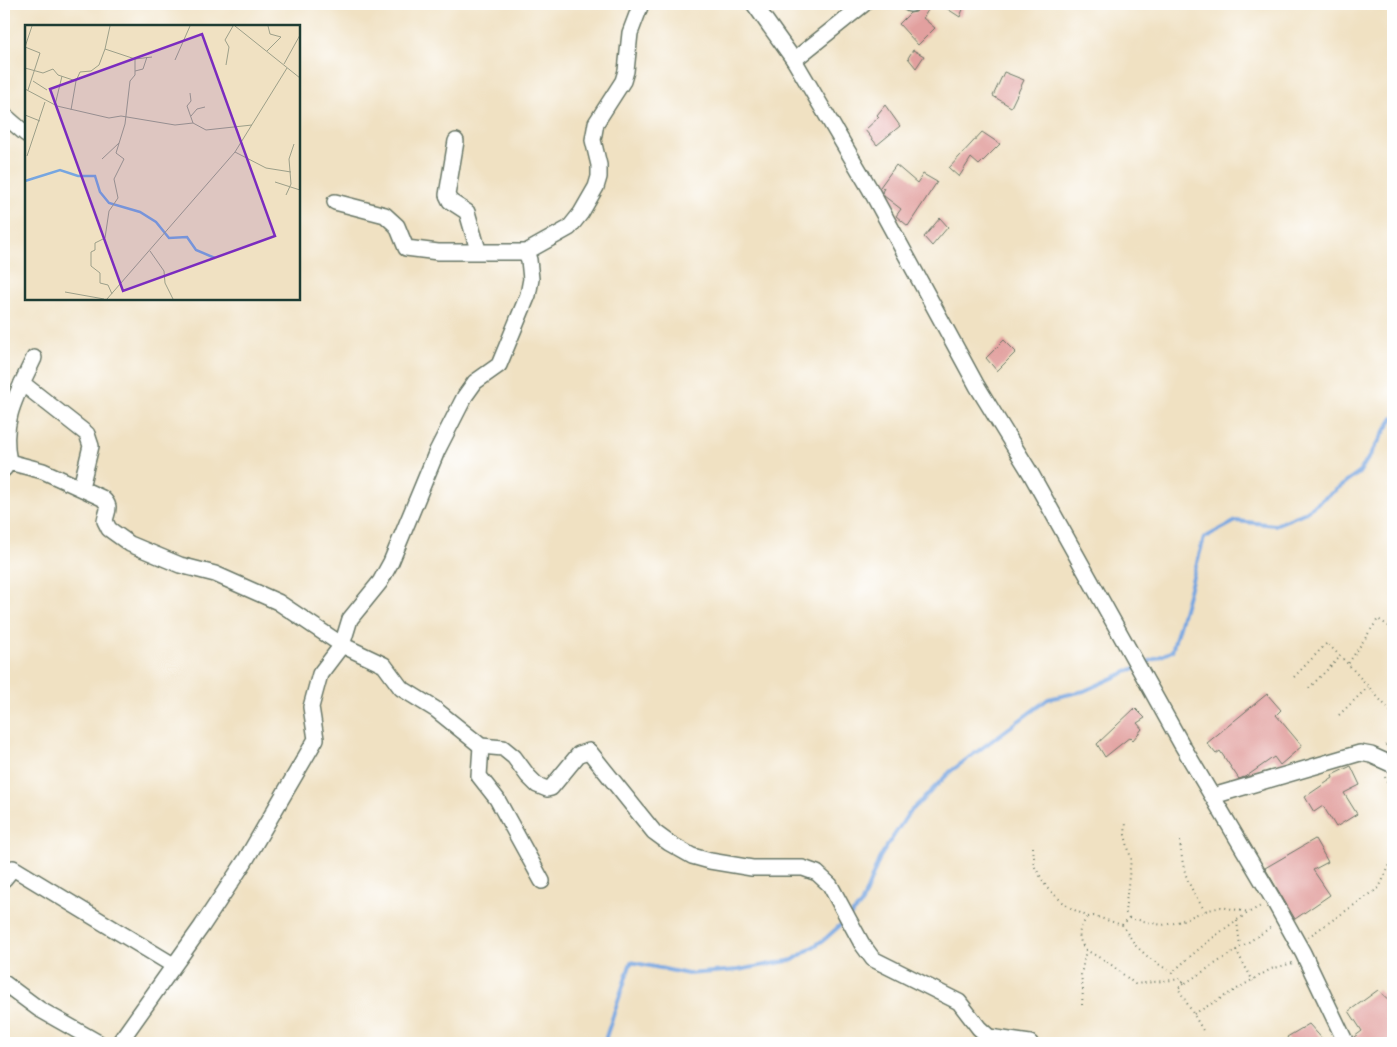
<svg xmlns="http://www.w3.org/2000/svg" width="1397" height="1047" viewBox="0 0 1397 1047" font-family="Delius,sans-serif">
<style>
.lines{fill:none;stroke-linecap:round;stroke-linejoin:round}
.stream{stroke:#77a6e0;stroke-width:4}
.building{fill:#e2a09f}
.minor-casing{stroke:#687666;stroke-width:18}
.path{stroke:#687666;stroke-width:2;stroke-dasharray:1 4;stroke-linecap:butt}
.minor{stroke:#fff;stroke-width:15}
.inset-river{fill:none;stroke:#77a6e0;stroke-width:2.5}
.inset-road{fill:none;stroke:#9c9f89;stroke-width:1}
.view{fill:#7b2cbf;fill-opacity:0.15;stroke:#7b2cbf;stroke-width:2.5}
.inset-edge{fill:none;stroke:#1f3d34;stroke-width:2.5}
</style>
<rect width="100%" height="100%" fill="#fff"/>
<filter id="ink" filterUnits="userSpaceOnUse"><feTurbulence type="fractalNoise" baseFrequency=".02" numOctaves="2"/><feDisplacementMap in="SourceGraphic" scale="10" xChannelSelector="R" yChannelSelector="G"/><feConvolveMatrix kernelMatrix="1 2 1 2 8 2 1 2 1" color-interpolation-filters="sRGB"/></filter>
<filter id="wash" filterUnits="userSpaceOnUse"><feTurbulence type="fractalNoise" baseFrequency=".0096" numOctaves="4" result="noise"/><feDisplacementMap in="SourceGraphic" scale="20" xChannelSelector="R" yChannelSelector="G"/><feGaussianBlur stdDeviation="1.12" result="paint"/><feColorMatrix in="noise" values="0 0 0 0 0 0 0 0 0 0 0 0 0 0 0 0 0 1.4 0 .05"/><feComposite in="paint" operator="in"/></filter>
<g filter="url(#wash)">
<rect width="100%" height="100%" fill="#f0e1c2"/>
<g class="lines">
<g class="stream">
<path d="M1141,665l31,-14 32,-113 32,-17 39,4 29,-12 55,-40 34,-55"/>
<path d="M850,916l11,-11 19,-48 28,-43 43,-43 97,-72 36,-8 51,-23"/>
<path d="M604,1043l27,-81 57,12 50,-4 55,-10 32,-21 20,-18"/>
</g>
</g>
<g id="blocks">
<g class="building">
<path d="M920,4h12l-9,14 12,10 -17,17 -19,-21 11,-11 6,-1z"/>
<path d="M940,4h25l-5,13z"/>
<path d="M913,50l11,6 -8,12 -8,-10z"/>
<path d="M1004,72l20,8 -13,27 -18,-11z"/>
<path d="M885,105l15,21 -23,19 -12,-15 14,-13 -2,-2z"/>
<path d="M982,132l18,12 -21,21 -8,-7 -12,19 -10,-9z"/>
<path d="M896,165l21,18 6,-9 14,8 -29,44 -12,-10 5,-7 -17,-13 -2,-4 2,-4 -4,-1z"/>
<path d="M940,218l8,9 -16,19 -8,-9z"/>
<path d="M1004,340l12,12 -19,19 -11,-13z"/>
<path d="M1267,694l14,16 -5,5 26,31 -22,19 -6,-8 -27,19 -8,3 -19,-28 -4,3 -9,-11z"/>
<path d="M1135,708l10,10 -8,5 5,6 -9,11 -3,-3 -25,20 -8,-13z"/>
<path d="M1351,766l9,19 -16,8 13,21 -21,13 -13,-21 -9,6 -9,-15 28,-19 -1,-3z"/>
<path d="M1315,839l13,23 -15,8 17,25 -35,24 -30,-51z"/>
<path d="M1378,990l15,14v39h-38l-1,-6 8,-6 -13,-20z"/>
<path d="M1309,1024l17,19h-36l-3,-6z"/>
</g>
</g>
</g>
<g filter="url(#ink)">
<use href="#blocks" fill-opacity="0" stroke="#687666" stroke-width="1"/>
<g class="lines">
<defs>
<g id="minor">
<path d="M754,4l40,56 76,129 107,197 54,88 151,271 92,156 29,52 43,90"/>
<path d="M910,4h1"/>
<path d="M794,60l70,-56"/>
<path d="M4,115l22,19"/>
<path d="M456,141l-9,54 3,6 17,11 11,38"/>
<path d="M335,202l50,13 12,11 9,22 32,4h88"/>
<path d="M22,383l65,51 4,12 -10,41"/>
<path d="M9,462c-9,-41 8,-68 25,-104"/>
<path d="M4,469l5,-7 34,9 59,27c10,9 5,12 3,23l4,8 21,15 50,21 35,9 63,28 64,43 42,20 17,23 34,21 46,37 22,2 11,9 14,19 9,9 10,4 4,-1 28,-34 10,-3 65,81 15,11 23,13 18,5 42,7h51l14,5 13,12 32,59 11,15 86,43 20,26 10,9 41,6"/>
<path d="M481,746l-2,30 18,23 45,82"/>
<path d="M1213,796l147,-43 11,2 22,10"/>
<path d="M4,879l9,-11 160,97"/>
<path d="M4,983l35,26 60,34"/>
<path d="M119,1043l83,-117 43,-65 71,-122 -5,-32 9,-33 22,-29 8,-26 30,-37 11,-20 46,-111 28,-55 10,-14 24,-17 29,-70 3,-16 -2,-19 -3,-8 43,-24 12,-15 15,-26 3,-10v-12l-6,-25 3,-17 27,-42 3,-10 4,-38 11,-29"/>
</g>
</defs>
<use href="#minor" class="minor-casing"/>
<g class="path">
<path d="M1393,629l-15,-10 -30,45 45,50"/>
<path d="M1294,677l33,-34 21,21"/>
<path d="M1309,688l31,-31"/>
<path d="M1339,715l29,-28"/>
<path d="M1386,746l7,-9"/>
<path d="M1385,777l8,21"/>
<path d="M1180,841c3,33 7,42 25,70"/>
<path d="M1033,847l2,20 12,21 20,18 21,11 6,-1 28,9 14,21 12,11 24,16c21,-20 63,-55 89,-67"/>
<path d="M1129,918l33,7 13,-2 30,-12 16,-4 28,5"/>
<path d="M1237,921l3,25"/>
<path d="M1122,925l7,-7 -4,-6 6,-53 -6,-24 1,-13"/>
<path d="M1308,937l71,-49 14,-30"/>
<path d="M1086,950c-10,-12 -8,-22 2,-33"/>
<path d="M1236,950l17,31"/>
<path d="M1184,984l-6,4 26,44"/>
<path d="M1082,1005l1,-15 -2,-15 5,-25 23,13 26,21 47,-5 2,5 89,-58"/>
<path d="M1194,1014l77,-45 22,-6"/>
</g>
<use href="#minor" class="minor"/>
</g>
</g>
<g transform="translate(25 25)">
<rect width="275" height="275" fill="#f0e1c2"/>
<path class="inset-river" d="M0,156l35,-11 18,6h17l5,16 9,11 31,9 16,10 13,16 18,-1 9,13 19,8"/>
<path class="inset-road" d="M85,1l-5,23 30,10v16l-5,6 -5,43 -9,29 8,6 -10,20 4,19 -9,13 -4,27 -10,5v7l-4,2v14l9,7v10l8,2 4,9M210,1l65,52M0,22l15,6 -12,37M0,22l7,-21M242,26l14,-14 -11,-3 -2,-8M110,34l17,-2M150,35l15,-34M259,39l16,-29M201,40l3,-18 -4,-7 8,-14M0,43l18,5 10,-4 5,6 18,6 -5,29M110,46l8,-2 4,-12M8,56l14,9M51,56l4,-9 11,-1 8,-6 6,-16M0,64l32,17 52,12 12,-2 54,9 18,-2 13,7 46,-5M165,68l1,8 -4,5 6,17M30,80l7,-29M0,90l15,6M166,91l6,-7 8,-2M210,127l31,16 25,4M2,131l18,-54M77,134l17,-16M250,157l25,8M261,170l5,-11 -2,-25 5,-15M125,226l14,20 1,12 8,16M40,267l39,7M82,274l128,-147 52,-84"/>
<path class="view" d="M177,9l73,202 -152,55 -73,-202z"/>
<rect width="275" height="275" class="inset-edge"/>
</g>
<rect width="1397" height="1047" fill="none" stroke="#fff" stroke-width="20"/>
</svg>
